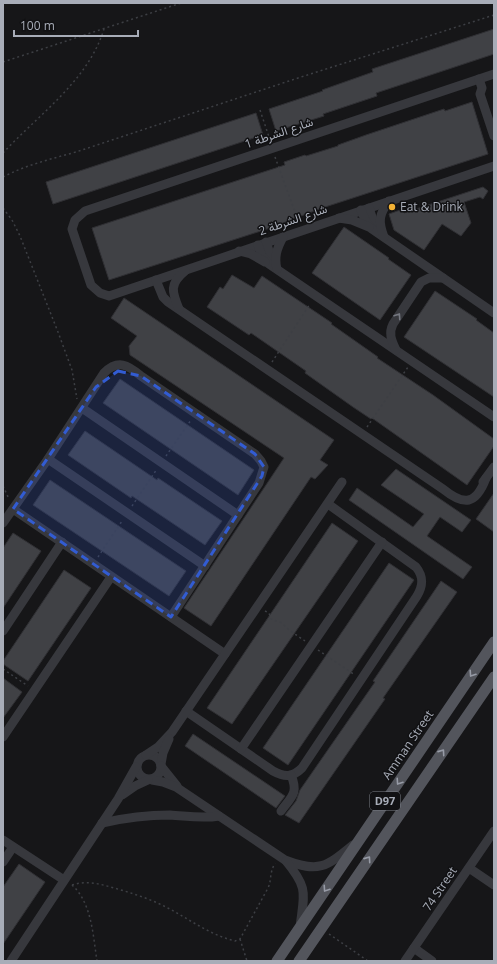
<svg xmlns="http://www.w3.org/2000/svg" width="497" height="964" viewBox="0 0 497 964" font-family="'Open Sans',Vazirmatn,sans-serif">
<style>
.building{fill:#404145;stroke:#303034}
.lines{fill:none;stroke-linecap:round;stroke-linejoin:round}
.path{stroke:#3d3f44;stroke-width:1.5;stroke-dasharray:2 3;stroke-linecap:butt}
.minor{stroke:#37383d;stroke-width:9}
.major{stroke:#53555c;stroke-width:11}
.oneway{stroke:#757881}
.oneway2{stroke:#979ba6}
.marked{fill:#325cd3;fill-opacity:0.2;stroke:#325cd3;stroke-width:3;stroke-dasharray:8 5;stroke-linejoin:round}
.poi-dot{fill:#f2b134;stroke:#111113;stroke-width:1.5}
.labels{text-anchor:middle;stroke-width:3;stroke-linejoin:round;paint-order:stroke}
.shield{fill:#111113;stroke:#7b7e86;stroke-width:1}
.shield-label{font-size:11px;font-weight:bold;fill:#a8adb8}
.street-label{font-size:12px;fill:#a8adb8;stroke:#111113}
.poi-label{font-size:12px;fill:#a8adb8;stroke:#111113;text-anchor:start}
</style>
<rect width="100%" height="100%" fill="#161618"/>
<g class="building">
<path d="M494,29v25l-118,39 1,3 -54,18 1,2 -48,15 -7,-22 54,-18 -1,-1 51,-18 -1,-3z"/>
<path d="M472,102l16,52 -166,54 -55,21 -158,51 -17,-52 193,-63 -1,-3 21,-7 1,1 32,-10v-1l28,-10 78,-26 1,2z"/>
<path d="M256,113l7,22 -210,69 -7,-22z"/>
<path d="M483,187l5,4 -5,8 -3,-2 -16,5 7,21 -10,13 -19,-12 -18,26 -30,-20 -5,-16 14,-5 1,4z"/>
<path d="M344,227l45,31 -1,1 23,16 -31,45 -68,-47z"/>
<path d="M232,275l22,13 8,-12 70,47 -1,1 47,33 -1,1 56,37 61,44v7l-27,39 -95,-67 -1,1 -18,-12 -48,-34 1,-2 -55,-38 -2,2 -42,-28 13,-20 3,2z"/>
<path d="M435,291l42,28 -1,1 18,13v64l-90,-60z"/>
<path d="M124,298l210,142 -14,20 8,5 -13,14 -4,-2 -100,149 -27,-18 100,-150 -154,-103 -1,-9 8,-10 -26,-18z"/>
<path d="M120,379l134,91 -16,25 -135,-92z"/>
<path d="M85,431l72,49 1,-2 64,43 -17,24 -73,-49 -1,2 -63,-43z"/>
<path d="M396,469l75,51 -9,12 -22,-15 -13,19 45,31 -9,12 -114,-79 8,-12 56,39 11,-13 -43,-29z"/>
<path d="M50,480l136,91 -17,25 -136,-91z"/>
<path d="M494,493v39l-18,-13z"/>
<path d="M332,523l26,18 -126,183 -25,-16z"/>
<path d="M13,533l28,18 -38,57v-60z"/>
<path d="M389,563l25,17 -126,185 -25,-17z"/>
<path d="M64,570l27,18 -63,93 -25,-17v-3z"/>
<path d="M441,581l16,11 -74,106 2,1 -86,124 -14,-8 11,-14 4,-11 75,-108 -2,-1z"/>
<path d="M3,678l19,14 -19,26z"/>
<path d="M193,734l92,62 -9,12 -91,-62z"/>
<path d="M19,864l26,18 -42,62v-57z"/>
</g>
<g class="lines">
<g class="path">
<path d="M3,62l178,-59"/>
<path d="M260,110l10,30"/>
<path d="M3,153c36,-39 85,-72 101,-124"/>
<path d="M275,157l24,66"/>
<path d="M3,177c23,-12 48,-18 73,-25l222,-74 196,-63"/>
<path d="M3,208l9,12 8,16 38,96 14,38 5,29"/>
<path d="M272,362l38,-58"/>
<path d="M367,427l41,-60"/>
<path d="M166,456l25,-36"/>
<path d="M3,486l6,13"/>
<path d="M132,506l25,-37"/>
<path d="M98,557l24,-36"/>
<path d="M265,611l4,2 2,6 11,4 7,7 16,11"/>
<path d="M318,650l37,25"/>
<path d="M3,669l25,17"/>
<path d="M72,885c15,-5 28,-1 42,3 18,5 36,11 52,19 23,12 44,28 69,34l5,-2 28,-51c4,-9 1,-14 7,-25"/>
<path d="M72,885c20,18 21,51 25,76"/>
<path d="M329,934l39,27"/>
<path d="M240,939l7,22"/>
</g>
<g class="minor">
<path d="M494,74l-409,137 -10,9 -3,9 19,56 9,8 9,3 385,-130"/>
<path d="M479,79l3,9 -2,6 14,42"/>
<path d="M369,208l8,24"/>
<path d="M361,210l5,12 6,7 122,84"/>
<path d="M339,218l13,2 17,7"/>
<path d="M384,237c-6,-16 -5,-23 5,-36"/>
<path d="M266,242l8,23"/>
<path d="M258,245l4,11 7,8 225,153"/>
<path d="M239,251l12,3 14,8"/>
<path d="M277,269c-3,-12 0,-21 6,-32"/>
<path d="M156,280l7,17 5,5 275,187c21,17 33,16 43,-11"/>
<path d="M179,309c-7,-17 -10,-25 6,-38"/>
<path d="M396,350c-4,-9 -8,-16 -3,-26l28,-42 8,-4h14"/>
<path d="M82,408l156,107"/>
<path d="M48,459l157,107"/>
<path d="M483,482l11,-15"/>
<path d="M13,509l212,145"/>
<path d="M3,523l45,-64 56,-86c14,-14 24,-8 37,3l114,78 6,7 3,6 -5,16 -88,134"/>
<path d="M3,631l59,-89"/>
<path d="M186,711l87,60c11,6 19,7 29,-3l115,-172c6,-10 7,-19 -1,-29l-88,-63"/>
<path d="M3,737l108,-160"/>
<path d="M241,749l141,-207"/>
<circle cx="149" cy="767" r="12"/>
<path d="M146,755l12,-8 14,-15 170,-250"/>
<path d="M161,764l2,-11 6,-14"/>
<path d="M161,766l16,20"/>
<path d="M152,780l11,2 13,5 109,73c34,13 41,7 68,-15"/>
<path d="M122,795l13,-9 13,-6"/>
<path d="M281,811c10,-14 18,-17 10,-36"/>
<path d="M102,823c22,-5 45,-8 68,-8 17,1 32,4 49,1"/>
<path d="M3,840l61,40"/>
<path d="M286,861c23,28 18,32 14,66"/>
<path d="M3,862l10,-15"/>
<path d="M469,868l25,17"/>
<path d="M414,948l18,13"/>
<path d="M11,961l107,-162 18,-32"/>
<path d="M405,961l89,-130"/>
</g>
<g class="major">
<path d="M277,961l217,-319"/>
<path d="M299,961l195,-284"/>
</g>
</g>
<defs><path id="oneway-chevron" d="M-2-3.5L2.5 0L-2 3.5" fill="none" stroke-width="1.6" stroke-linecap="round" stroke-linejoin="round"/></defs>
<use class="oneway" href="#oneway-chevron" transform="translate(398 316) rotate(-56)"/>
<g class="oneway2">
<use href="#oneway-chevron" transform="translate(472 674) rotate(124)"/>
<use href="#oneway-chevron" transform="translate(442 752) rotate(-55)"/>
<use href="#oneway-chevron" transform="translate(399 782) rotate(124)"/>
<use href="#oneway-chevron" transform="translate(368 859) rotate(-55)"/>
<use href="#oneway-chevron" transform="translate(326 889) rotate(124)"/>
</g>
<path class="marked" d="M118,371l23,5 114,78 9,13 -2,9 -91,141 -158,-108 83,-122z"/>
<circle class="poi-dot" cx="392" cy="207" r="4"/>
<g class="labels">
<rect class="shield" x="370" y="792" width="30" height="18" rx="3"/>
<g class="shield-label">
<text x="385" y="805">D97</text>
</g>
<g class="street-label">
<text transform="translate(279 133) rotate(-19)" y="4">شارع الشرطة 1</text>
<text transform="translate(293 220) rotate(-19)" y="4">شارع الشرطة 2</text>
<text transform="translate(408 745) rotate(-56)" y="4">Amman Street</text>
<text transform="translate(440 889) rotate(-56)" y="4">74 Street</text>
</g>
<g class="poi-label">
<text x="400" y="211">Eat &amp; Drink</text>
</g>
</g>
<rect width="497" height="964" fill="none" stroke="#a8adb8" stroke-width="8"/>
<path d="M14 30v6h124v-6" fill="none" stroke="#a8adb8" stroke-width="2"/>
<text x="20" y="30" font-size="12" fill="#a8adb8" stroke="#111113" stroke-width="3" paint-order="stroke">100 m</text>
</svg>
